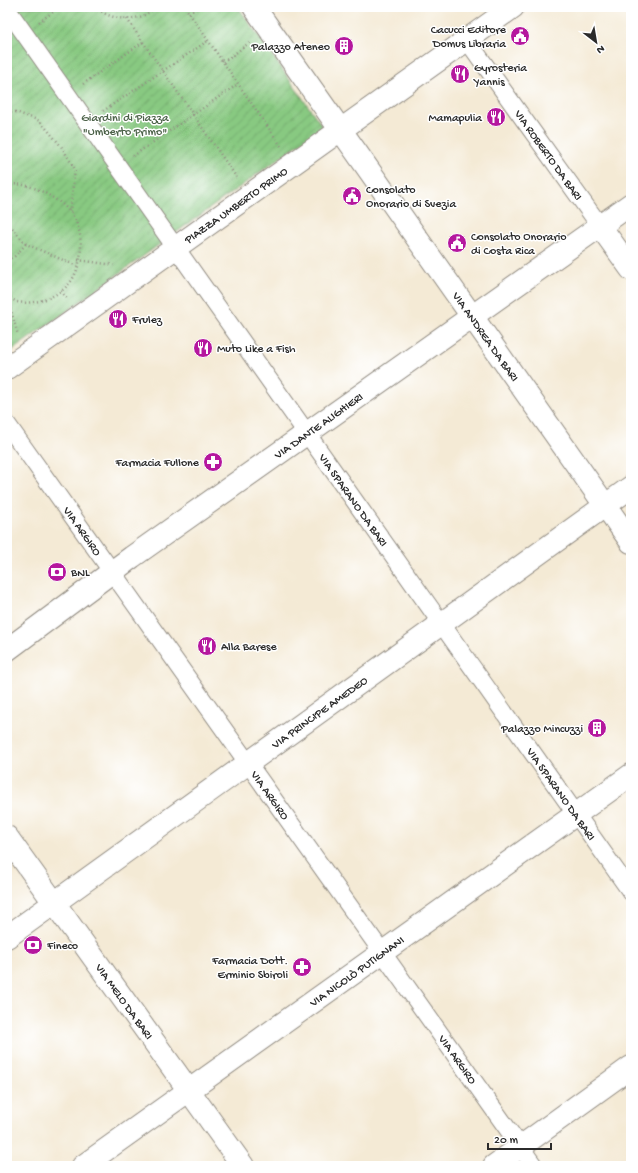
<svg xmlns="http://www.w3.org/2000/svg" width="638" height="1173" viewBox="0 0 638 1173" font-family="'Gochi Hand',sans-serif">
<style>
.garden{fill:url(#garden-furrows);stroke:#5a7a56}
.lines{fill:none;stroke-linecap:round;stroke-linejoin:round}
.pedestrian-casing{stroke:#908a80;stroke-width:19}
.minor-casing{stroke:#908a80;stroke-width:24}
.tertiary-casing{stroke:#908a80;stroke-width:24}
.path{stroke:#908a80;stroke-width:2.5;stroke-dasharray:1 3;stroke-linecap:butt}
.pedestrian{stroke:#fff;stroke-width:17}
.minor{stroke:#fff;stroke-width:22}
.tertiary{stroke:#fff;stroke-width:22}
.labels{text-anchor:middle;stroke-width:3;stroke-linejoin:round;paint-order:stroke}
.poi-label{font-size:12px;fill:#2b2b2b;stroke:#fff;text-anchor:start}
.park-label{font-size:12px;fill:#4c6249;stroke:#fff}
.street-label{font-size:12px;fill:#2b2b2b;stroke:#fff}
</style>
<defs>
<pattern id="garden-furrows" width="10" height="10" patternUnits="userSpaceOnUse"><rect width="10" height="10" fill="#88c981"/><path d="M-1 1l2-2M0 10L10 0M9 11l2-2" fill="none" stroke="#6fa36a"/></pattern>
</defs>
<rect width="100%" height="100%" fill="#fff"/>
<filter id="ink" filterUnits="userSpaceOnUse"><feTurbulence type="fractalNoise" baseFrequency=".025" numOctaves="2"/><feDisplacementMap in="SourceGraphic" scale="8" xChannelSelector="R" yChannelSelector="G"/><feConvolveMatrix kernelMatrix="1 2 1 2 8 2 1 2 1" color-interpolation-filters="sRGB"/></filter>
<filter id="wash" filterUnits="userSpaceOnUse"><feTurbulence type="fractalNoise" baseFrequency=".012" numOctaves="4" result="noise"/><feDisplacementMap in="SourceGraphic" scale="16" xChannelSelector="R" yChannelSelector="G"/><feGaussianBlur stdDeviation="0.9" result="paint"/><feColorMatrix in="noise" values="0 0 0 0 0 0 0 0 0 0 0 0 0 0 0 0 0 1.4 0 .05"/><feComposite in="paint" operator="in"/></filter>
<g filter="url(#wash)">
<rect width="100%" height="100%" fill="#f4ead5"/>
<path class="garden" d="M7,7h231l85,120 -316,227z"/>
</g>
<g filter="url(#ink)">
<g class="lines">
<defs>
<g id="pedestrian">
<path id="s1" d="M7,9l624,883"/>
<path id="s2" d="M467,40l133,186"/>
<path id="s3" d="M7,424l527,742"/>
</g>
<g id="minor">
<path id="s4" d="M254,7l377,535"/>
<path d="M600,226l31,43"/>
<path id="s5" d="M7,368l506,-361"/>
<path id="s6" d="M7,837l236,329"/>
<path id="s7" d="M7,937l624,-450"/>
<path d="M494,1166l137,-99"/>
</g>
<g id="tertiary">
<path id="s8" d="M7,650l125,-93 499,-353"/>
<path id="s9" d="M83,1166l548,-391"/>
</g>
</defs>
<use href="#pedestrian" class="pedestrian-casing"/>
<use href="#minor" class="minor-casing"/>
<use href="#tertiary" class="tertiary-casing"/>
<g class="path">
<path d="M95,7c15,14 46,17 60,0"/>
<path d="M185,7l96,139"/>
<path d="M189,13l9,-6"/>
<path d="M127,19l110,159"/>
<path d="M39,22l21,-15"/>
<path d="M223,62l29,-21"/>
<path d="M83,84l60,-42"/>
<path d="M103,111l106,-71"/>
<path d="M7,112h9l24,9 21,25 14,23 -5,43"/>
<path d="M133,156l105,-72"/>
<path d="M7,185c15,-3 30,3 43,11 7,4 14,9 19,15 17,18 15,57 -1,74 -12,13 -34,20 -51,17 -3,-1 -7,-5 -10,-7"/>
<path d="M7,222l19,22 51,22"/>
<path d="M7,260l8,-4 11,-12"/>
<path d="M78,260l36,5"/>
<path d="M61,291l6,8"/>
<path d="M7,297l11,38"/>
</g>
<use href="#pedestrian" class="pedestrian"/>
<use href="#minor" class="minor"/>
<use href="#tertiary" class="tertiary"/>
</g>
</g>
<defs>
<symbol id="civic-disc" viewBox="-11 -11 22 22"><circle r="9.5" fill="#b5179e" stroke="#fff"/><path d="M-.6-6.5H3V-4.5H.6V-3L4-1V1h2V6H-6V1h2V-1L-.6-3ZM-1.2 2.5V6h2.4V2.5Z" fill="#fff"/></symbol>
<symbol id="building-disc" viewBox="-11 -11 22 22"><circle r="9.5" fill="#b5179e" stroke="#fff"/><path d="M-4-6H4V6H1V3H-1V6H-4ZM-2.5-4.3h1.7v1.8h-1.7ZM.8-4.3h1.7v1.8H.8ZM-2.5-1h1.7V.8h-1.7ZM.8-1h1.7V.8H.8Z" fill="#fff"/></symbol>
<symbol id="restaurant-disc" viewBox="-11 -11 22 22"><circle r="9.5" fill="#b5179e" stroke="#fff"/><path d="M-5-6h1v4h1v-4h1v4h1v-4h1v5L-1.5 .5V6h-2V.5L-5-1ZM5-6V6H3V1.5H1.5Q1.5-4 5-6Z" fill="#fff"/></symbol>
<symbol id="pharmacy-disc" viewBox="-11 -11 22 22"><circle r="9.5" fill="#b5179e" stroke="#fff"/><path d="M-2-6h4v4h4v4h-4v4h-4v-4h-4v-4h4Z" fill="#fff"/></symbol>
<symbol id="bank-disc" viewBox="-11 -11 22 22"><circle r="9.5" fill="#b5179e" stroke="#fff"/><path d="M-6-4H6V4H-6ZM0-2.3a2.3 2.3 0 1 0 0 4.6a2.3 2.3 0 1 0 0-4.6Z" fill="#fff"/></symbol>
</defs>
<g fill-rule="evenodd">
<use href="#civic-disc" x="509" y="25" width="22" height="22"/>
<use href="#building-disc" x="333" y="35" width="22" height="22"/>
<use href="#restaurant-disc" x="449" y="63" width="22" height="22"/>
<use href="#restaurant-disc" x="485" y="106" width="22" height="22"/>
<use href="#civic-disc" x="341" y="185" width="22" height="22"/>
<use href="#civic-disc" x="446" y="232" width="22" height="22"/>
<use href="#restaurant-disc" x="107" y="308" width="22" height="22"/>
<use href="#restaurant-disc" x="192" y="337" width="22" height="22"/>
<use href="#pharmacy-disc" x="202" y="451" width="22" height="22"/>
<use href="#bank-disc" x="46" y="561" width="22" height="22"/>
<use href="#restaurant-disc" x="196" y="635" width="22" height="22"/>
<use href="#building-disc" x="586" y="717" width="22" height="22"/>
<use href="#bank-disc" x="22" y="934" width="22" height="22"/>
<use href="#pharmacy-disc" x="291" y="956" width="22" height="22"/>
</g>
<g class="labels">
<g class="poi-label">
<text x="506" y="33" text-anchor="end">Cacucci Editore<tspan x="506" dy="14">Domus Libraria</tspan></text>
<text x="330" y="50" text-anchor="end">Palazzo Ateneo</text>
<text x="474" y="71">Gyrosteria<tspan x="474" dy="14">Yannis</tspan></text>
<text x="482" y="121" text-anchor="end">Mamapulia</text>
<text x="366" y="193">Consolato<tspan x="366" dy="14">Onorario di Svezia</tspan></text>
<text x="471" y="240">Consolato Onorario<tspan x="471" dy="14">di Costa Rica</tspan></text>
<text x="132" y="323">Frulez</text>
<text x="217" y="352">Muto Like a Fish</text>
<text x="199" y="466" text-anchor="end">Farmacia Fullone</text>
<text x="71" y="576">BNL</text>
<text x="221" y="650">Alla Barese</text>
<text x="583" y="732" text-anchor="end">Palazzo Mincuzzi</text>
<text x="47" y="949">Fineco</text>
<text x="288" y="964" text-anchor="end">Farmacia Dott.<tspan x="288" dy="14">Erminio Sbiroli</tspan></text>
</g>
<g class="park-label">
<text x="125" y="121">Giardini di Piazza<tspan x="125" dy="14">"Umberto Primo"</tspan></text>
</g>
<g class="street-label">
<text dy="4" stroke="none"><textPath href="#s2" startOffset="141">VIA ROBERTO DA BARI</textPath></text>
<text dy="4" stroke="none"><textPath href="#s5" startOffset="281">PIAZZA UMBERTO PRIMO</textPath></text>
<text dy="4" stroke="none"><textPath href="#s4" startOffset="403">VIA ANDREA DA BARI</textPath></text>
<text dy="4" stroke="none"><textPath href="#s8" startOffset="384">VIA DANTE ALIGHIERI</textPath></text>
<text dy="4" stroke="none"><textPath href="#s1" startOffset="601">VIA SPARANO DA BARI</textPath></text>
<text dy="4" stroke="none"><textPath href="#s3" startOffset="131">VIA ARGIRO</textPath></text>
<text dy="4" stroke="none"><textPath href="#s7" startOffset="385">VIA PRINCIPE AMEDEO</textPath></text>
<text dy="4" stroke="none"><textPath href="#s1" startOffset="961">VIA SPARANO DA BARI</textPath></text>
<text dy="4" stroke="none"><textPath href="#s3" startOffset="455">VIA ARGIRO</textPath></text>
<text dy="4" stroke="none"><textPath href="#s9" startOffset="336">VIA NICOLÒ PUTIGNANI</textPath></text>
<text dy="4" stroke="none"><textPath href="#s6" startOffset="202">VIA MELO DA BARI</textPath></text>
<text dy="4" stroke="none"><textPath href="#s3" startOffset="779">VIA ARGIRO</textPath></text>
</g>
</g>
<rect width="638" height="1173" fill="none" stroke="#fff" stroke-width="24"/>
<g transform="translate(596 42) rotate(149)" stroke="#ffffff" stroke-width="3" paint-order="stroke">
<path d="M0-3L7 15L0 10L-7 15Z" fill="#2b2b2b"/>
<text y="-6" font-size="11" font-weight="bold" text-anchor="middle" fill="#2b2b2b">N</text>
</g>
<path d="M488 1143v6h63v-6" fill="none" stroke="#2b2b2b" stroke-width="2"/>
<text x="494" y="1143" font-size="12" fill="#2b2b2b" stroke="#ffffff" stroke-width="3" paint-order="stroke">20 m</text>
</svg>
